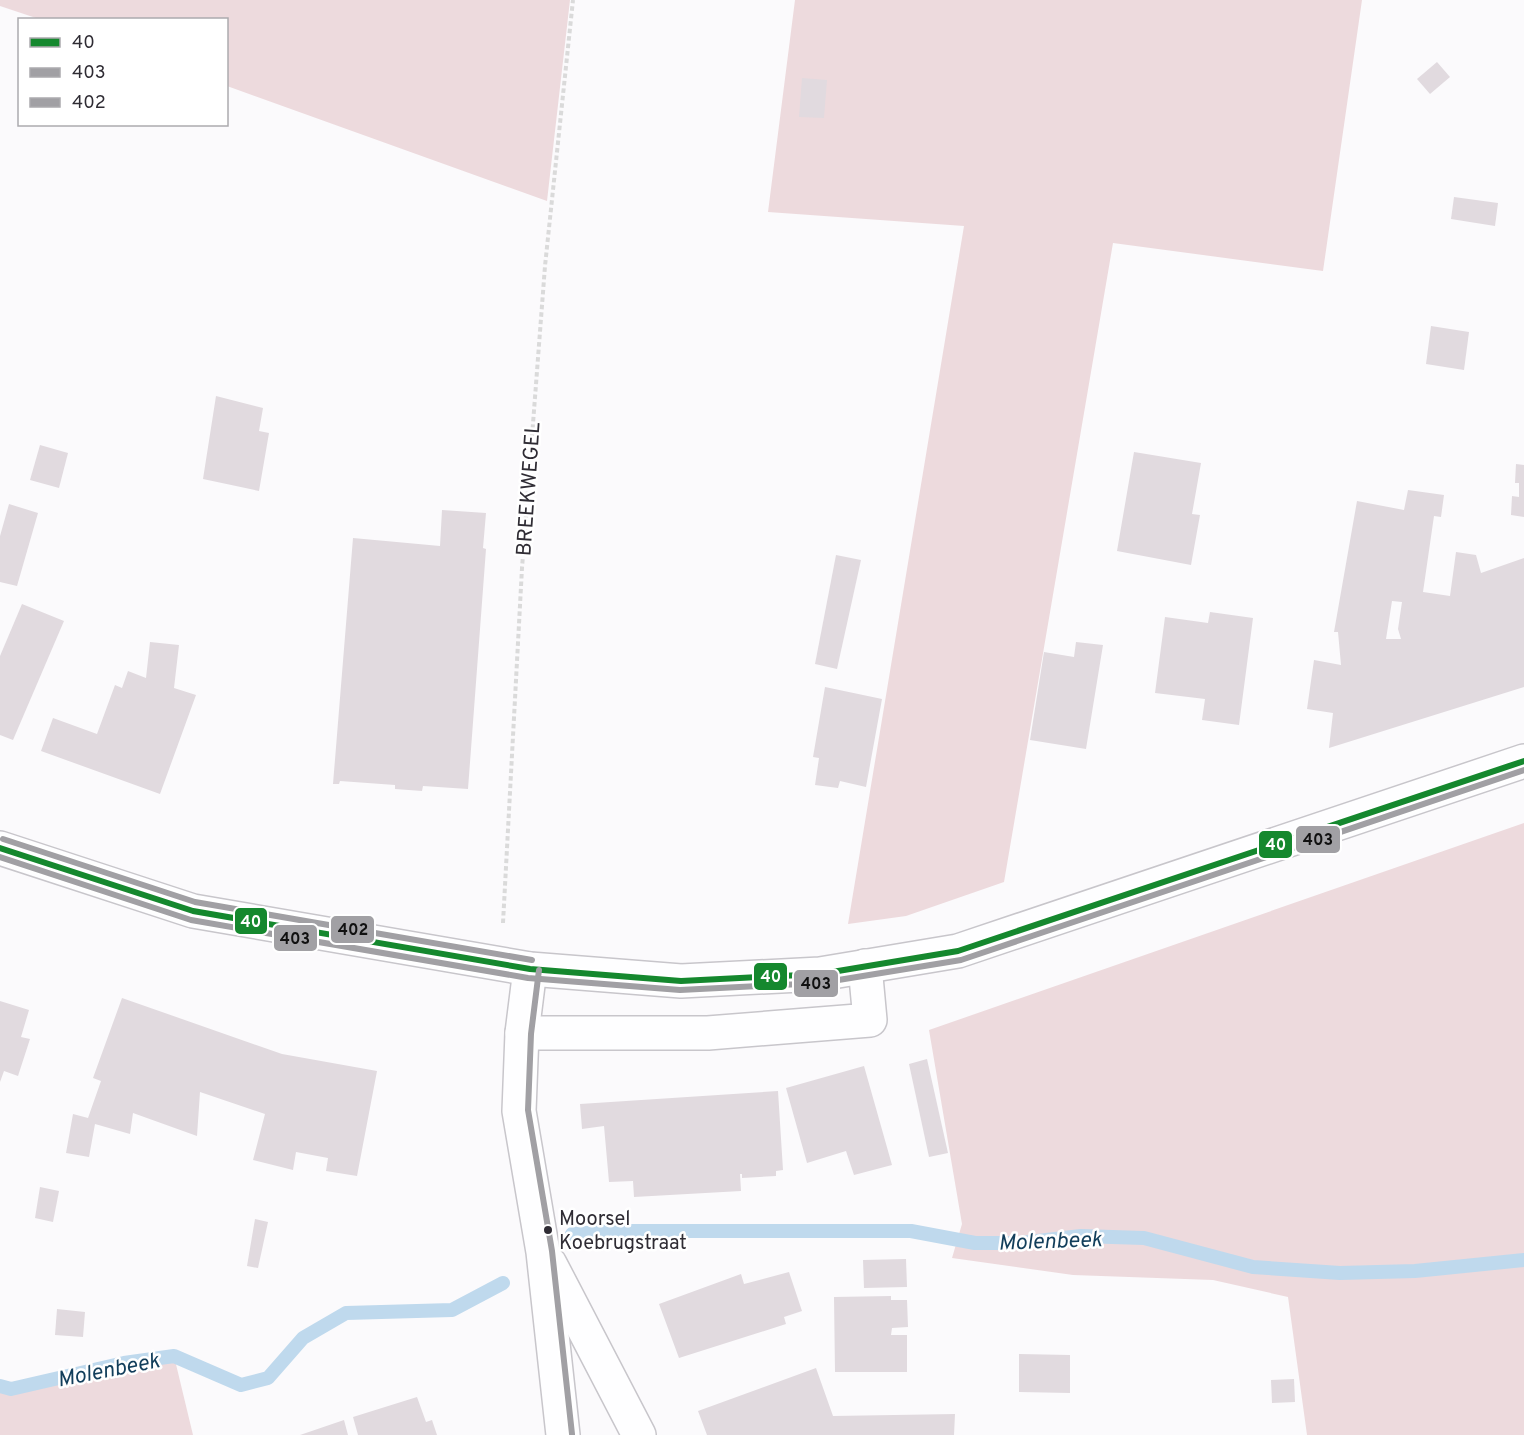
<svg xmlns="http://www.w3.org/2000/svg" width="1524" height="1435" viewBox="0 0 1524 1435" font-family="Overpass,sans-serif">
<style>
.green{fill:#eddadd}
.lines{fill:none;stroke-linecap:round;stroke-linejoin:round}
.stream{stroke:#bfd9ed;stroke-width:14}
.building{fill:#e1dadf;fill-rule:evenodd}
.minor-casing{stroke:#c8c6cb;stroke-width:36}
.major-casing{stroke:#c8c6cb;stroke-width:36}
.path{stroke:#dadada;stroke-width:4;stroke-dasharray:4.5 3;stroke-linecap:butt}
.minor{stroke:#fefeff;stroke-width:33}
.major{stroke:#fefeff;stroke-width:33}
.bus-1-casing{stroke:#fff;stroke-width:10}
.bus-2-casing{stroke:#fff;stroke-width:10}
.bus-3-casing{stroke:#fff;stroke-width:10}
.bus-1{stroke:#15882e;stroke-width:6}
.bus-2{stroke:#a1a0a4;stroke-width:6}
.bus-3{stroke:#a1a0a4;stroke-width:6}
.bus-dot{fill:#2f2c34;stroke:#fff;stroke-width:2}
.labels{text-anchor:middle;stroke-width:5;stroke-linejoin:round;paint-order:stroke}
.bus-label{font-size:20px;fill:#2f2c34;stroke:#fff;text-anchor:start}
.street-label{font-size:21px;fill:#2f2c34;stroke:#fff}
.water-label{font-size:22px;font-style:italic;fill:#123e5b;stroke:#fff}
.line-badge{stroke:#fff;stroke-width:2}
.badge-label{font-size:16px;text-anchor:middle;font-weight:bold;fill:#fff}
.pale-badge-label{font-size:16px;text-anchor:middle;font-weight:bold;fill:#111}
</style>
<rect width="100%" height="100%" fill="#fbfafc"/>
<g class="green">
<path d="M0,0h570l-23,201 -320,-115 -1,-66 -187,-1 -39,-13z"/>
<path d="M795,0h567l-39,271 -210,-28 -109,639 -98,34 -58,8 116,-698 -196,-14z"/>
<path d="M1524,823v612h-217l-19,-138 -75,-17 -140,-5 -121,-17 10,-34 -33,-194z"/>
<path d="M174,1356l19,79h-193v-49l11,3 113,-26z"/>
</g>
<g class="lines">
<g class="stream">
<path d="M572,1234l40,-3h299l64,12h45l61,-7 63,2 109,29 87,6 75,-2 109,-11"/>
<path d="M0,1386l11,3 113,-26 50,-7 67,29 27,-7 35,-40 43,-25 106,-3 51,-27"/>
</g>
</g>
<g class="building">
<path d="M1437,62l13,15 -20,17 -13,-15z"/>
<path d="M802,78l25,2 -3,38 -25,-1z"/>
<path d="M1454,197l44,6 -3,23 -44,-7z"/>
<path d="M1431,326l38,6 -5,38 -38,-6z"/>
<path d="M216,396l47,12 -4,23 10,2 -10,58 -56,-12z"/>
<path d="M40,445l28,8 -9,35 -29,-8z"/>
<path d="M1134,452l67,11 -9,51 8,1 -9,50 -74,-14z"/>
<path d="M1516,464l8,1v52l-13,-2 1,-19 7,1v-14h-4z"/>
<path d="M1408,490l36,5 -3,22 -7,-1 -11,76 27,4 6,-44 20,3 5,18 43,-15v129l-195,61 4,-35 -26,-4 7,-49 27,5 -3,-33h-4l23,-131 47,9zM1392,601l10,1 -4,27 3,10h-15z"/>
<path d="M9,504l29,9 -21,73 -17,-4v-46z"/>
<path d="M442,510l44,3 -3,35 3,1 -18,240 -45,-3 -1,5 -27,-2v-4l-55,-4 -1,3h-6l20,-246 87,8z"/>
<path d="M836,555l25,5 -24,109 -22,-5z"/>
<path d="M22,604l42,17 -51,119 -13,-5v-79z"/>
<path d="M1210,612l43,6 -14,107 -37,-5 3,-21 -50,-6 10,-76 43,6z"/>
<path d="M150,642l29,3 -5,43 22,7 -36,99 -119,-43 12,-33 44,16 18,-49 7,3 6,-17 18,7z"/>
<path d="M1076,642l27,3 -17,104 -56,-9 14,-88 30,5z"/>
<path d="M825,687l57,12 -16,88 -26,-6 -2,7 -23,-3 4,-27 -6,-1z"/>
<path d="M122,998l160,56 95,17 -20,105 -31,-5 2,-13 -32,-6 -3,18 -40,-10 12,-46 -65,-22 -3,44 -64,-23 -3,21 -35,-10 -6,33 -23,-4 7,-39 15,4 13,-37 -8,-3z"/>
<path d="M0,1001l29,9 -8,27 9,2 -12,37 -14,-5 -4,11z"/>
<path d="M927,1059l21,94 -19,4 -20,-93z"/>
<path d="M864,1066l28,99 -38,10 -8,-24 -39,12 -21,-75z"/>
<path d="M778,1091l5,79 -7,1v5l-34,2v-4h-2l1,17 -107,6 -1,-16 -24,1 -5,-56 -22,3 -2,-25z"/>
<path d="M40,1187l19,4 -6,31 -18,-4z"/>
<path d="M255,1219l13,3 -10,46 -11,-2z"/>
<path d="M906,1259l1,28 -43,1 -1,-28z"/>
<path d="M789,1272l13,39 -18,6 2,7 -107,34 -20,-54 82,-30 3,10z"/>
<path d="M891,1296v4h16l1,27 -16,1 -1,7h16v37h-72l-1,-75z"/>
<path d="M57,1309l28,3 -2,25 -28,-2z"/>
<path d="M1019,1354l51,1v38l-51,-1z"/>
<path d="M816,1368l17,48 122,-2 -1,21h-247l-9,-24z"/>
<path d="M1294,1379l1,23 -23,1 -1,-23z"/>
<path d="M417,1397l9,25 6,-2 5,15h-79l-5,-18z"/>
<path d="M344,1420l4,15h-48z"/>
</g>
<g class="lines">
<defs>
<g id="minor">
<path d="M530,969l-8,64 -3,78 24,141 20,183"/>
<path d="M522,1033h186l162,-13 -5,-54"/>
<path d="M550,1264l89,171"/>
</g>
<path id="major" d="M0,848l193,63 337,58 151,12 139,-7 138,-23 566,-190"/>
</defs>
<use href="#minor" class="minor-casing"/>
<use href="#major" class="major-casing"/>
<path class="path" d="M503,923l19,-355 23,-302 28,-266"/>
<use href="#minor" class="minor"/>
<use href="#major" class="major"/>
<defs>
<path id="bus-1" d="M0,848l193,63 337,58 151,12 139,-7 138,-23 566,-190"/>
<path id="bus-2" d="M0,857l191,63 337,58 152,12 140,-7 141,-23 563,-190"/>
<g id="bus-3">
<path d="M3,839l192,63 337,58"/>
<path d="M539,970l-8,64 -3,76 24,141 20,183"/>
</g>
</defs>
<use href="#bus-1" class="bus-1-casing"/>
<use href="#bus-2" class="bus-2-casing"/>
<use href="#bus-3" class="bus-3-casing"/>
<use href="#bus-1" class="bus-1"/>
<use href="#bus-2" class="bus-2"/>
<use href="#bus-3" class="bus-3"/>
</g>
<circle class="bus-dot" cx="548" cy="1230" r="5"/>
<g class="labels">
<g class="bus-label">
<text x="559" y="1225">Moorsel<tspan x="559" dy="24">Koebrugstraat</tspan></text>
</g>
<g class="street-label">
<text transform="translate(528 489) rotate(-86)" y="7">BREEKWEGEL</text>
</g>
<g class="water-label">
<text transform="translate(1050 1240) rotate(-2)" y="8">Molenbeek</text>
<text transform="translate(108 1369) rotate(-11)" y="8">Molenbeek</text>
</g>
</g>
<g class="line-badge">
<rect x="1295" y="825" width="46" height="29" rx="6" fill="#a1a0a4"/>
<rect x="1258" y="830" width="35" height="29" rx="6" fill="#15882e"/>
<rect x="234" y="907" width="34" height="28" rx="6" fill="#15882e"/>
<rect x="330" y="915" width="45" height="29" rx="6" fill="#a1a0a4"/>
<rect x="273" y="924" width="45" height="28" rx="6" fill="#a1a0a4"/>
<rect x="753" y="962" width="35" height="29" rx="6" fill="#15882e"/>
<rect x="793" y="969" width="46" height="29" rx="6" fill="#a1a0a4"/>
</g>
<g class="badge-label">
<text x="1276" y="850">40</text>
<text x="251" y="927">40</text>
<text x="771" y="982">40</text>
</g>
<g class="pale-badge-label">
<text x="1318" y="845">403</text>
<text x="353" y="935">402</text>
<text x="295" y="944">403</text>
<text x="816" y="989">403</text>
</g>
<rect x="18" y="18" width="210" height="108" fill="#ffffff" stroke="#acabae" stroke-width="1.5"/>
<rect x="30" y="38" width="30" height="9" fill="#15882e" stroke="#acabae" stroke-width="1.5"/>
<text x="72" y="48" font-size="18" fill="#2f2c34">40</text>
<rect x="30" y="68" width="30" height="9" fill="#a1a0a4" stroke="#acabae" stroke-width="1.5"/>
<text x="72" y="78" font-size="18" fill="#2f2c34">403</text>
<rect x="30" y="98" width="30" height="9" fill="#a1a0a4" stroke="#acabae" stroke-width="1.5"/>
<text x="72" y="108" font-size="18" fill="#2f2c34">402</text>
</svg>
